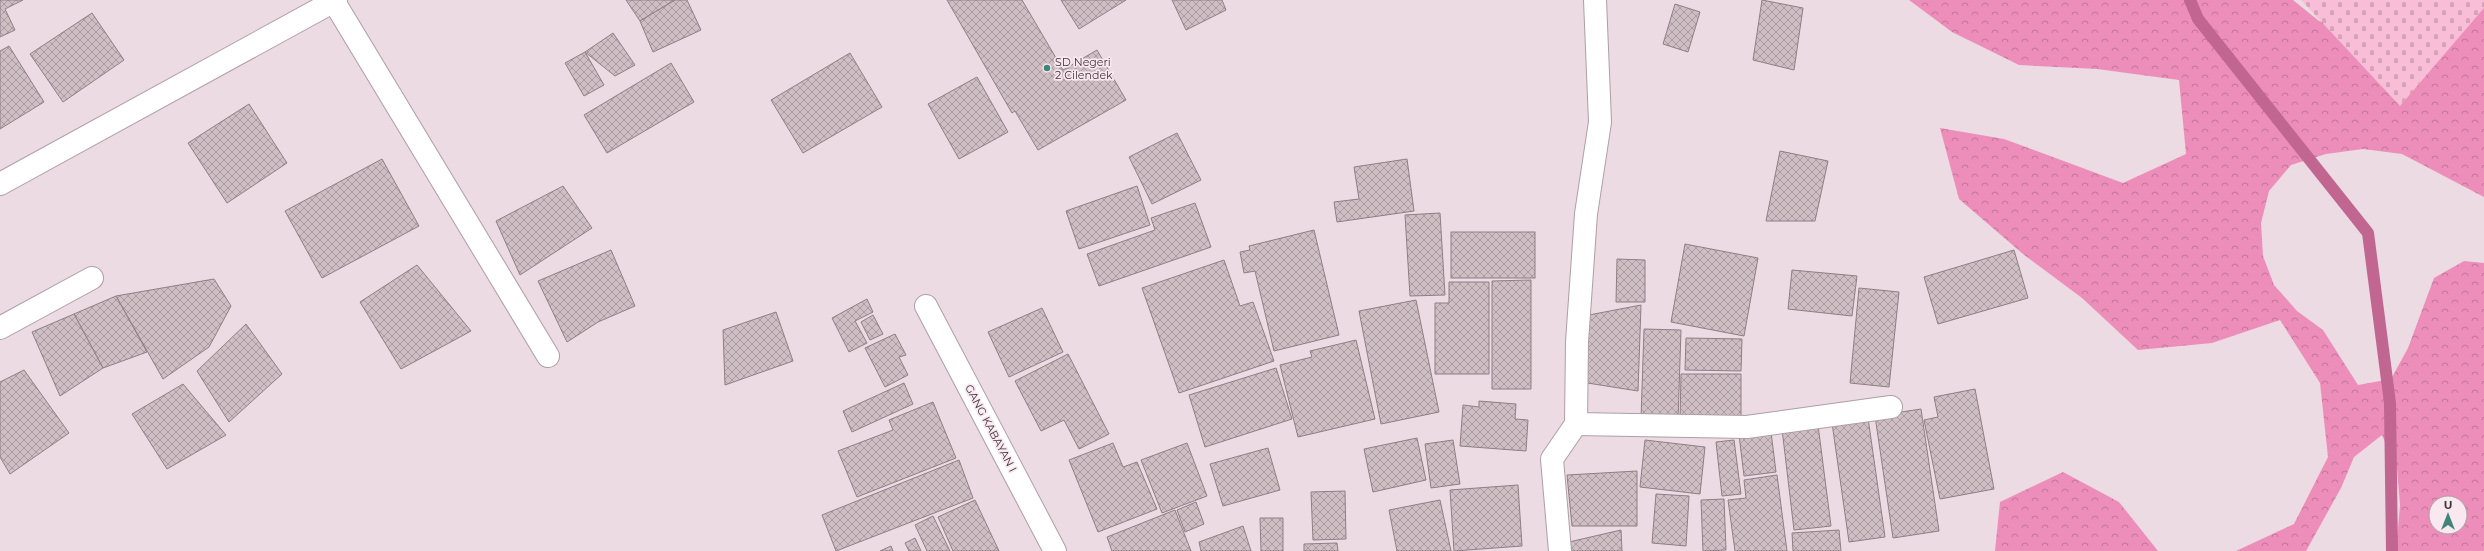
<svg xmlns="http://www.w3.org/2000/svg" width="2484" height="551" viewBox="0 0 2484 551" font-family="Montserrat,sans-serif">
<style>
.forest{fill:url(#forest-crowns);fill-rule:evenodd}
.cemetery{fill:url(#cemetery-stones)}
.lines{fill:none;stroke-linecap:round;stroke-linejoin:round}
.stream{stroke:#c06691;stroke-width:12}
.building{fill:url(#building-cross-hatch);stroke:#8e7f85}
.minor-casing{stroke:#ae9ea5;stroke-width:24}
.minor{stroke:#fff;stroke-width:22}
.poi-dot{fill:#408579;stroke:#f9e8ef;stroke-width:1.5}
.labels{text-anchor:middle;stroke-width:3.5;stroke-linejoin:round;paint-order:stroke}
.poi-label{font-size:11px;fill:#3e373a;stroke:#f9e8ef;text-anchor:start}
.street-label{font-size:11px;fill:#3e373a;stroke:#f9e8ef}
</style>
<defs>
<pattern id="forest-crowns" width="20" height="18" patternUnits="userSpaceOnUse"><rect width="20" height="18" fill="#ed8eba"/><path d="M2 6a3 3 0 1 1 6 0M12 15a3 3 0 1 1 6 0" fill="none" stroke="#c17598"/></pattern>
<pattern id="cemetery-stones" width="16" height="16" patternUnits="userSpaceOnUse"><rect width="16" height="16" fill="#f8bdd7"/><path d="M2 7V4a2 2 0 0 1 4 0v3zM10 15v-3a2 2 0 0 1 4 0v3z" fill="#d6a3b9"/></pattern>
<pattern id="building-cross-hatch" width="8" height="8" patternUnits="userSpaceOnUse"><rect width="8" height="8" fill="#cfbfc5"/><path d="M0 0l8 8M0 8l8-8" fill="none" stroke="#a99ca1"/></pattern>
</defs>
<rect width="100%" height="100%" fill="#ecdbe2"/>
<g class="forest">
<path d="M1909,0h384l26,21 35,7 130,-28v197l-82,-43 -39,-5 -37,5 -35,11 -22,26 -8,32 2,33 11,29 23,26 26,19 35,55 33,-6 17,-31 26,-70 30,-17 20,2v288h-88l4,-46 -3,-36 -15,-34 -28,22 -13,31 -35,63h-70l58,-27 34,-67 -8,-74 -40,-63 -68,23 -74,7 -56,-52 -59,-44 -64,-55 -19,-71 64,11 119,44 63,-29 -7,-74 -82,-11 -78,-4 -67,-33zM2436,503h24v24h-24z"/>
<path d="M2063,472l56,30 39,49h-163l5,-49z"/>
</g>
<path class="cemetery" d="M2301,0h183v8l-84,98z"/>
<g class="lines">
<path class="stream" d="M2190,0l8,19 170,214 22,170 2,148"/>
</g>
<g class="building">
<path d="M0,0h23l-18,9 10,21 -15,7z"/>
<path d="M626,0h49l-35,21z"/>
<path d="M675,0h12l14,30 -48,22 -13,-31z"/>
<path d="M947,0h75l41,70 34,-20 29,50 -88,50 -23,-39 -3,2z"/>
<path d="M1061,0h65l-47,29z"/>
<path d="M1172,0h50l4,10 -40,20z"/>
<path d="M1762,0l41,8 -9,62 -41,-10z"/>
<path d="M1675,4l25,8 -12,40 -25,-8z"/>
<path d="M92,13l32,47 -61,42 -33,-48z"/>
<path d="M613,33l22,32 -20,11 -30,-24z"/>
<path d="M9,46l35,56 -44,27v-78z"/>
<path d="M585,52l19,33 -20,11 -19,-33z"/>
<path d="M850,53l32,54 -79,46 -32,-53z"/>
<path d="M671,63l23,39 -87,51 -23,-38z"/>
<path d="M977,77l31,55 -49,27 -31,-55z"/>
<path d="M249,104l38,59 -60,40 -39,-60z"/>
<path d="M1177,133l24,47 -49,24 -23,-47z"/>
<path d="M1780,151l48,10 -13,60h-49z"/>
<path d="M382,159l37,67 -97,52 -37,-67z"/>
<path d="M1407,159l7,52 -77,11 -3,-20 25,-3 -5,-32z"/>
<path d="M563,186l29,42 -72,47 -24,-54z"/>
<path d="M1137,186l13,39 -71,24 -13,-38z"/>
<path d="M1195,203l16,44 -112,39 -12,-32 68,-24 -4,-12z"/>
<path d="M1440,213l5,82 -35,1 -5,-81z"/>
<path d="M1314,230l25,105 -65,16 -19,-80 -11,2 -4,-21 10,-2 -1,-4z"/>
<rect x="1451" y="232" width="84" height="46"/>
<path d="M1685,244l73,14 -14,78 -73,-14z"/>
<path d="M611,250l24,56 -37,16 -31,20 -29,-61z"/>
<path d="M2014,250l14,48 -90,26 -14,-47z"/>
<path d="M1617,259l28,1v42h-29z"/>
<path d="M1224,260l16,46 13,-4 21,59 -95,32 -37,-105z"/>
<path d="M417,265l54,66 -70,38 -41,-67z"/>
<path d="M1792,270l65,6 -5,40 -64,-7z"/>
<path d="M214,279l17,27 -22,41 -46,32 -47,-83z"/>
<path d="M1531,280v109h-39v-108z"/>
<path d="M1449,282h40v92h-54v-71h14z"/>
<path d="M1859,288l40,4 -10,95 -39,-4z"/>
<path d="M116,296l31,56 -44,16 -29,-54z"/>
<path d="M867,299l6,13 -18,9 12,22 -18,9 -17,-34z"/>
<path d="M1416,300l23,112 -58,12 -22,-113z"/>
<path d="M1641,305l-3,86 -57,-9 8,-67z"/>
<path d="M1042,308l21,44 -54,25 -21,-45z"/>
<path d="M776,312l17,49 -68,24 -2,-55z"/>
<path d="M74,314l29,54 -43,28 -28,-64z"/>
<path d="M873,315l10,19 -13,6 -9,-18z"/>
<path d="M246,324l36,50 -53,48 -32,-51z"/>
<path d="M1644,329l37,1 -3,91 -37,-2z"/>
<path d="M895,334l11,21 -7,2 9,18 -23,12 -20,-39z"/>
<path d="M1686,338l56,1 -1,32 -56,-1z"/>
<path d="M1356,340l19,79 -77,18 -18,-72 32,-8 -2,-6z"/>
<path d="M1068,354l41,80 -30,15 -15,-29 -23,11 -26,-50z"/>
<path d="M1276,368l16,51 -87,28 -16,-52z"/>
<path d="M24,370l45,63 -59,41 -10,-17v-75z"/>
<path d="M1681,374h60v48l-61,-1z"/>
<path d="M904,383l9,21 -61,28 -9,-21z"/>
<path d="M183,384l43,51 -59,34 -35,-55z"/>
<path d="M1975,389l19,100 -54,10 -16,-79 14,-3 -4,-20z"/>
<path d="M1479,401l37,3 -1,15 13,1 -2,31 -66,-5 3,-41 16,2z"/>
<path d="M933,402l23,56 -99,39 -19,-46 55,-21 -4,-10z"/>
<path d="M1921,409l18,122 -46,7 -18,-122z"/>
<path d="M1868,418l17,119 -36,5 -17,-119z"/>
<path d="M1818,425l13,101 -37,4 -12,-101z"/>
<path d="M1771,432l5,40 -32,4 -5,-41z"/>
<path d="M1417,438l9,42 -53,12 -9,-43z"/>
<path d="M1453,440l7,44 -29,4 -6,-44z"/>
<path d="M1645,440l60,7 -5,47 -60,-7z"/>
<path d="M1734,440l7,54 -19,2 -6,-54z"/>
<path d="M1113,443l10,24 14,-5 20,47 -59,23 -29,-72z"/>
<path d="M1187,443l20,53 -45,17 -21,-53z"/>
<path d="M1268,448l12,42 -57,16 -13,-42z"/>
<path d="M959,460l14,38 -137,53 -14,-36z"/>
<path d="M1637,471v55h-65l-5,-51z"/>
<path d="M1777,475l10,76h-52l-7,-51 18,-2 -2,-18z"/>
<path d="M1518,485l4,61 -68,5 -4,-61z"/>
<path d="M1345,491l1,48 -33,1 -2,-48z"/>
<path d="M1656,494l33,2 -3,50 -34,-3z"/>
<path d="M1724,499l2,51 -23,1 -2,-51z"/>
<path d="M975,500l24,51h-46l-15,-34z"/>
<path d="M1440,500l11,51h-54l-8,-41z"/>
<path d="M1196,502l8,22 -19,8 -8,-22z"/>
<path d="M1175,510l16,41h-79l-5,-14z"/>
<path d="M933,516l17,35h-23l-12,-26z"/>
<path d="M1260,518h23v33h-22z"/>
<path d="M1243,526l8,25h-50l-2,-9z"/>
<path d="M1621,530l1,21h-51l-2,-9z"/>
<path d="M1839,530l2,21h-48l-1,-18z"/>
<path d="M915,538l6,13h-12l-4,-8z"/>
<path d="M1337,543l1,8h-34v-7z"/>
<path d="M891,546l2,5h-13z"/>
</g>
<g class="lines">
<defs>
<g id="minor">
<path d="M333,0l215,356"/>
<path d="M0,184l336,-184"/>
<path d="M926,306l129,245"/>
<path d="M0,328l92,-50"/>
<path d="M1576,424l171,3 144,-20"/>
<path d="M1560,551l-8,-92 24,-35 1,-82 9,-128 14,-92 -5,-122"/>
</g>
</defs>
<use href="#minor" class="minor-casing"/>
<use href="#minor" class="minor"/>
</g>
<circle class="poi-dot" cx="1047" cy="68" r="4"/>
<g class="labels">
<g class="poi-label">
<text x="1055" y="66">SD Negeri<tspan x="1055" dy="13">2 Cilendek</tspan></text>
</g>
<g class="street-label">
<text transform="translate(991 428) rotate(62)" y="4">GANG KABAYAN I</text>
</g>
</g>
<g transform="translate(2448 515)"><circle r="19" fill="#f9e8ef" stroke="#aea1a7"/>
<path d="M0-3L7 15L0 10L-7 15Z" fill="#408579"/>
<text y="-6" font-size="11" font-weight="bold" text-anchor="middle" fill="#3e373a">U</text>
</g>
</svg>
